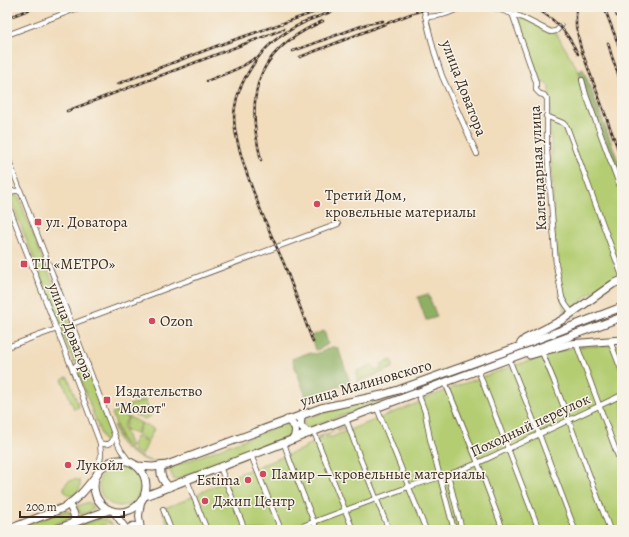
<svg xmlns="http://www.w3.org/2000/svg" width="629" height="537" viewBox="0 0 629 537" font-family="Alegreya,serif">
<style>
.green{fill:#b4cd72;stroke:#787c48}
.forest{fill:#8fb064;stroke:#656d41}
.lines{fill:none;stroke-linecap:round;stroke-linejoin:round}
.minor-casing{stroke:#564536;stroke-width:6}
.major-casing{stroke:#564536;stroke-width:8}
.highway-casing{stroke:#564536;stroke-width:9}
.minor{stroke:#fff;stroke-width:4.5}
.major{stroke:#fff;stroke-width:6}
.highway{stroke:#fff;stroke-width:7}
.rail-casing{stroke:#3b2a1e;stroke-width:2.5}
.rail{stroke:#f7f3e8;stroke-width:1;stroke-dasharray:3;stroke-linecap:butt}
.poi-dot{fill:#d1495b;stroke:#f7f3e8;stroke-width:1.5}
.labels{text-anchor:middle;stroke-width:3;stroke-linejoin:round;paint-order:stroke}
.street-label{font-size:15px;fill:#3b2a1e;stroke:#f7f3e8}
.poi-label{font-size:15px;fill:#3b2a1e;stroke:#f7f3e8;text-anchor:start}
</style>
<rect width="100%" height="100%" fill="#f7f3e8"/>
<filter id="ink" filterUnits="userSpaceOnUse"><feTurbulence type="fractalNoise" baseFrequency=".025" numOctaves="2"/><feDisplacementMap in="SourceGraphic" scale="8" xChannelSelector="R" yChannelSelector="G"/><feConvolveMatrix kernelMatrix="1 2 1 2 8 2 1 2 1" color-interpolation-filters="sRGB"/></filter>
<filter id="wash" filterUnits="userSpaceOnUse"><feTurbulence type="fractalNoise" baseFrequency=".012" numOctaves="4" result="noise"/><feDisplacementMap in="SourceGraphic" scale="16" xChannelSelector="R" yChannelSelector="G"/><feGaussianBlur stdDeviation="0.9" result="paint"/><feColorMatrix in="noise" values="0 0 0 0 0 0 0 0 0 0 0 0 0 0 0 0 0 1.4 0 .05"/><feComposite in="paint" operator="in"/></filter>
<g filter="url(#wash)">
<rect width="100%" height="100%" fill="#f1dcbc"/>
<g class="green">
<path d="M520,13l36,20 21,35 45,120v84l-34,23 -11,10 -13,6 -9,-45 -6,-180 -8,-5 -7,-16 -15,-45z"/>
<path d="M14,195h3l2,2 15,41 12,28 38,93 -5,1 -5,3 -63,-163 1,-3z"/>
<path d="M622,345v185h-452l-8,-21 21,-8 58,-28 64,-25v-2l12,-4 1,-3 4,-2 1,3 3,-1v-4l-9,3v-1l17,-6v1l-6,2 2,4 18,-8 -2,-3 -8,4 -1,-2 10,-3 2,4 74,-29v-2l22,-8 1,1 3,-2v-1l61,-22 51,-16 12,-4z"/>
<path d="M392,360l1,6v2l-36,14v-11l16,-6 2,6 8,-3 -2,-4z"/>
<path d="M488,361l1,2 -114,42 -35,11 -31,12h-4l-2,-6 1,-2 6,-3 24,-8 60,-14z"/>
<path d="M81,366h5l1,2 25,68v3c-4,3 -5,4 -9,1l-25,-68v-3z"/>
<path d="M68,377l11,30 -5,2 -12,-30z"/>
<path d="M145,400l6,16 -7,3 -23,-11z"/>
<path d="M115,412h3l10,5 -5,9 8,21 -1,1 -5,-4 -3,-4 -10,-27z"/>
<path d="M129,417l12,6 -5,11 -10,-4 -1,-4z"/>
<path d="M142,423l12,6 -6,12 -11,-6z"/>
<path d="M285,424l5,2 3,3 -2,7 -1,1 -116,43 -5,-12z"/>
<path d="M115,425c2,5 4,12 7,17 5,8 21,17 29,19 6,1 11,0 16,-1l1,1c-4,1 -9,2 -13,1 -9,0 -29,-11 -35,-19 -3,-5 -5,-12 -7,-17z"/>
<path d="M136,437l12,5 -6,13 -8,-4 -2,-6z"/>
<circle cx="120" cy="485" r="21"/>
<path d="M75,479l5,2c1,8 -3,17 -12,14l-4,-5c0,-8 5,-9 11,-11z"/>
<path d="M89,502l5,7 -13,6 -4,-9z"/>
<path d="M64,511h5l2,6 -1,1 -29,12h-28z"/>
<path d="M99,519l7,1 7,5v1l-4,-3 -9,3 1,4h-10l-12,-4z"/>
</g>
<g class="forest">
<path d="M583,69l39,102v11l-43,-111z"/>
<path d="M428,294l9,23 -10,3h-1l-8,-22v-1z"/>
<path d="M324,331l4,13 -8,5 -5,1 -4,-14z"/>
<path d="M332,347l6,1 12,34 -43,17 -15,-40 16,-6 8,1z"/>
</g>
</g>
<g filter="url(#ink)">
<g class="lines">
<defs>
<g id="minor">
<path d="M423,7l11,44 8,25 35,78"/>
<path d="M492,7l29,10 30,15 5,-1 5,-5"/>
<path d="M619,7l3,7"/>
<path d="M512,13l24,69v8l4,4 4,1 3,4v51l9,114 6,34 4,7 6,8"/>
<path d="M426,17c15,0 23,-4 36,-10"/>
<path d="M7,35l74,-28"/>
<path d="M582,80l4,15 36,97"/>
<path d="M546,116l17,7 4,4 55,149"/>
<path d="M7,156l111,288 3,6 8,11"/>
<path d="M7,197c3,-5 8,-8 13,-5"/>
<path d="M7,202l66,169 27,72 1,12 -3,17"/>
<path d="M72,324l56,-21 210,-79"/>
<path d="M610,341l12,31"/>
<path d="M576,343l46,124"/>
<path d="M7,347l50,-18"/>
<path d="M542,352l12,29 56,149"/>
<path d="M509,359l30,75 36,96"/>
<path d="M478,370l61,160"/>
<path d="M73,371c2,-8 9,-11 15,-6"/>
<path d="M445,382l33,81 25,67"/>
<path d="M418,393l7,19 5,27 24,91"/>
<path d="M377,408l49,122"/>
<path d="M346,419l14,39 29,72"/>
<path d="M314,432l39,98"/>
<path d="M100,443c8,3 13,1 14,-8"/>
<path d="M284,443l6,18 27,69"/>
<path d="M251,455l30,75"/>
<path d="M220,467l25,63"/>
<path d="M187,480l20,50"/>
<path d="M163,509l8,21"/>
<path d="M292,530l116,-43 32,-10"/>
<path d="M462,530l-14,-55 30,-12 144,-68"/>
</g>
<g id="major">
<path d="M113,511l14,19"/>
<path d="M128,530c3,-5 8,-6 12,-1"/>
<path d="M141,530l-2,-14 2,-14"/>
</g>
<g id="highway">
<path d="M521,343l4,-4 37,-19 51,-36 9,-4"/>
<path d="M530,355l39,-11 53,-4"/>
<path d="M302,414c-3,11 -2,14 7,19"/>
<path d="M287,420c9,6 10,8 7,19"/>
<circle cx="120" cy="486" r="26"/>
<path d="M137,466l16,1 14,-2 154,-57 61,-13 16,-5 117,-42 107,-41"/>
<path d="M161,466c-1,10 1,14 8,21"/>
<path d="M145,496l201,-77 276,-102"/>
<path d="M69,504c3,7 8,12 4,19"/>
<path d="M7,530l56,-22c15,-9 22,-18 32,-31"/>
<path d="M54,530l55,-20"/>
</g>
</defs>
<use href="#minor" class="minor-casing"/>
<use href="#major" class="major-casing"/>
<use href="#highway" class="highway-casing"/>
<use href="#minor" class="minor"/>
<use href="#major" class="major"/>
<use href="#highway" class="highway"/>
<defs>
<g id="rail">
<path d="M534,7c22,13 33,24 44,47"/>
<path d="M576,7v19l5,23 41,111"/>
<path d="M604,7l18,47"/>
<path d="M614,7l3,9"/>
<path d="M7,18l29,-11"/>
<path d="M305,22c-23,11 -41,24 -54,46 -8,12 -14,25 -16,39 -3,16 2,33 6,48 10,35 25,69 40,102 5,10 8,21 12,31 7,18 13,36 20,54"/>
<path d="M301,23l43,-16"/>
<path d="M608,43l4,14 10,28"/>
<path d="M293,51l74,-27 16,-3"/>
<path d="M300,57l108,-42 23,-8"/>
<path d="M207,81c17,-7 34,-12 48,-23"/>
<path d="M117,84l105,-40 99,-34"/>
<path d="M67,111l217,-82"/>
<path d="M261,160c-8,-32 -12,-71 8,-99 13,-19 34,-31 54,-40"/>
</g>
</defs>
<use href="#rail" class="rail-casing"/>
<use href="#rail" class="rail"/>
</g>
</g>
<g class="poi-dot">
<circle cx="317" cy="204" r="4"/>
<rect x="34" y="218" width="8" height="8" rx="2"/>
<rect x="20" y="260" width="8" height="8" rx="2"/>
<circle cx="152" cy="321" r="4"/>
<rect x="103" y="396" width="8" height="8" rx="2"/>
<circle cx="68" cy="465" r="4"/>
<circle cx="263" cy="474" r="4"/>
<circle cx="248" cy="480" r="4"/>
<circle cx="205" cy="501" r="4"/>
</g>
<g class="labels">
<g class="street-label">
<text transform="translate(464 88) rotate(69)" y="5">улица Доватора</text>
<text transform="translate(538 168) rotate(-93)" y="5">Календарная улица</text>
<text transform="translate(71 331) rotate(69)" y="5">улица Доватора</text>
<text transform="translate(366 383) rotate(-16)" y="5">улица Малиновского</text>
<text transform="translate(530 425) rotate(-25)" y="5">Походный переулок</text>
</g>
<g class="poi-label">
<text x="325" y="200">Третий Дом,<tspan x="325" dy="17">кровельные материалы</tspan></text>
<text x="46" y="227">ул. Доватора</text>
<text x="32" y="269">ТЦ «МЕТРО»</text>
<text x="160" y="326">Ozon</text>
<text x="115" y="396">Издательство<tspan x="115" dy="17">"Молот"</tspan></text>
<text x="76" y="470">Лукойл</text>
<text x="271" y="479">Памир — кровельные материалы</text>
<text x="240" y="485" text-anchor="end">Estima</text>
<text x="213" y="506">Джип Центр</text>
</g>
</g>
<rect width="629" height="537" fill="none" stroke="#f7f3e8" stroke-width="24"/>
<path d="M20 511v6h104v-6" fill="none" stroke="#3b2a1e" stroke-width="2"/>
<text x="26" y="511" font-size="12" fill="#3b2a1e" stroke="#f7f3e8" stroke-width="3" paint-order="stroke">200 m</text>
</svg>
